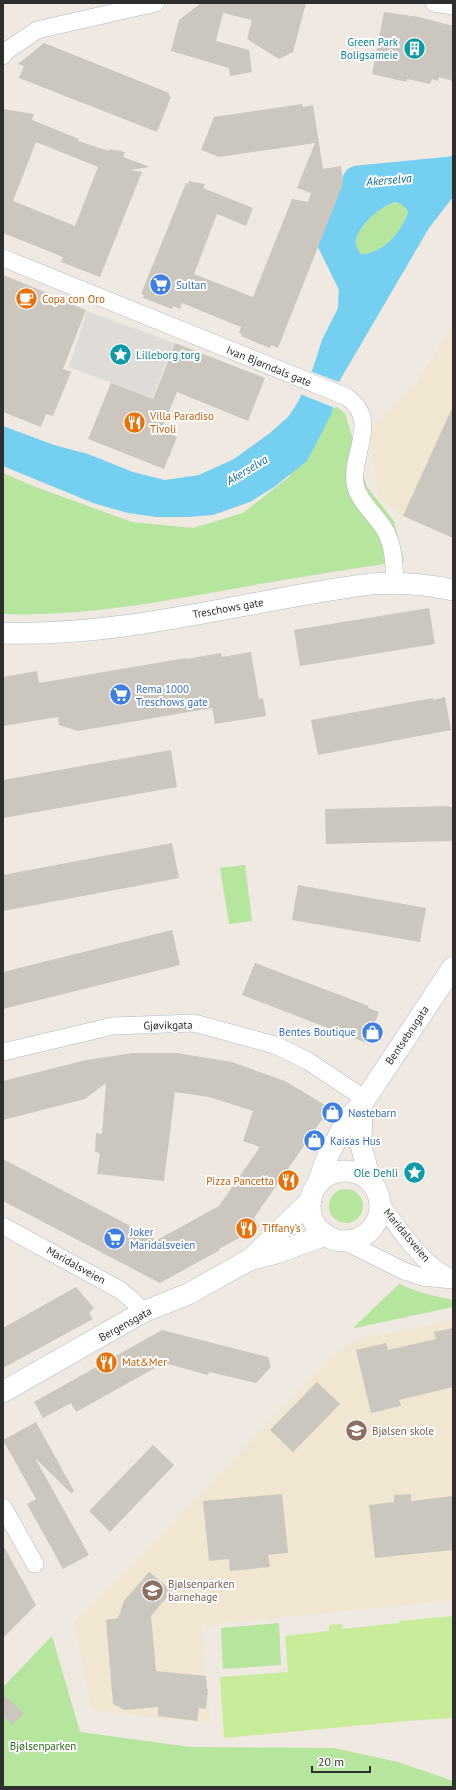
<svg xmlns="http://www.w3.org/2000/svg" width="456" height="1790" viewBox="0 0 456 1790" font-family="'PT Sans',sans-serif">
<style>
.education{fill:#f0e6d1}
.green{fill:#b6e59e}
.pitch{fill:#c9ec9a}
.plaza{fill:#dfdcd8}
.water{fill:#75cff0;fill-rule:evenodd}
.pier{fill:#efe9e1}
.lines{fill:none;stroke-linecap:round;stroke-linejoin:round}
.river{stroke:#75cff0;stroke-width:35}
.building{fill:#cbc7bf;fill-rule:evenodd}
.minor-casing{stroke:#b4b7c1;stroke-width:18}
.tertiary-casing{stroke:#b4b7c1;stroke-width:22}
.minor{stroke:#fff;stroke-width:17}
.tertiary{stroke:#fff;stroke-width:21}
.labels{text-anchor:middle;stroke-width:4;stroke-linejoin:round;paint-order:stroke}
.culture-label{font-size:11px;fill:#0d838f;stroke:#fff;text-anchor:end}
.shop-label{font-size:11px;fill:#366cbe;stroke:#fff;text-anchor:start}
.food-label{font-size:11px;fill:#c56008;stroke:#fff;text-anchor:start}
.street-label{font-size:11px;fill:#2e2e2e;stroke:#fff}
.education-label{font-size:11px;fill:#785e54;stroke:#fff;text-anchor:start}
.park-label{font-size:11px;fill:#2c6e1b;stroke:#fff}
.water-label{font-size:12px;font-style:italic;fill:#0d6fa3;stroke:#fff}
</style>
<rect width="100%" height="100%" fill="#efe9e1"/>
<g class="education">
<path d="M453,324v214l-50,-22 -25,-20 -8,-66 47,-47z"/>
<path d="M453,1320v280l-252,26 9,96 -54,-4 -64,-8 -18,-87 4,-5 58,-56 193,-203 26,-19z"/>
</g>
<g class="green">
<path d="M395,202c7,2 10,4 13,10 -6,20 -26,44 -48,42 -16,-19 18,-47 35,-52z"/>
<path d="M328,401l17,12 22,74 27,34 10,40c-59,9 -118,18 -177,29 -74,13 -149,27 -224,24v-141l30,13 99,36 61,6 50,-15 47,-37z"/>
<path d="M245,865l7,56 -23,3 -9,-56z"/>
<circle cx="346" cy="1206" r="17"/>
<path d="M399,1284l23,9 31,7v7l-98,21 -1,-1z"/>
<path d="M279,1623l2,42 -58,4 -2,-41z"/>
<path d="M52,1636l28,96 111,15 143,1 64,14 55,19v6h-450v-100z"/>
</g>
<path class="pitch" d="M453,1616v102l-46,3 -183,17 -4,-61 68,-5 -3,-36 44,-5v-6l13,-1v5l57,-6 1,-2z"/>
<path class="plaza" d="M87,311l87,32 -22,55 -83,-31z"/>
<path class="water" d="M453,155v42l-24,31 -89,152 -9,35 -24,46 -33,26 -24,15 -37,13 -25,2h-32l-28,-4 -35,-10 -90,-37v-40l51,19 34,9 45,18 32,8 34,-5 35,-16 36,-26 18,-16 10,-15 15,-34 9,-28 16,-32 1,-26 -3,-13 1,-18 6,-20 8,-14 13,-14 16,-12 33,-13zM395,202c7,2 10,4 13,10 -6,20 -26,43 -48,42 -16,-18 18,-47 35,-52z"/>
<path class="pier" d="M310,371l32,12 -7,25 -35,-14z"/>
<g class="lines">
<path class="river" d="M359,291l-25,-51 25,-57 93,-9"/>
</g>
<g class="building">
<path d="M201,3h105l-13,49 -14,7 -32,-20 5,-19 -29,-7 -7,28 33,9 3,22 -22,4 -1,-8 -58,-17 8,-31z"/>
<path d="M384,12l35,5 34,9v55l-14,-4 -1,4 -6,-2 -2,5 -23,-5 -1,3 -34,-8z"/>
<path d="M44,43l125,50v3l2,1 -14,35 -138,-54 5,-12 -6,-2z"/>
<path d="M302,104l1,3 10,-2 10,64 18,-3 2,18 -65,164 -7,-3 -1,3 -29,-12 1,-2 -3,-1 2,-6 -59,-24 -2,6 -7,-3 -1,3 -29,-11 1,-3 -3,-1 45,-111 2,1 1,-3 16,3 -2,4 50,20 -7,18 -29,-12 -23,60 59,23 39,-98 16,3 3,-9 -14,-5 18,-45 -96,14 -18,-7 13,-33z"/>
<path d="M3,109l31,5 -2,6 47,19 -1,2 31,10 1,-2 15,3 -2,5 27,10 -20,3 12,2 -42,105 -39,-15 2,-5 -60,-24zM36,142l62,25 -23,59 -62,-25z"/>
<path d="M3,275l47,19v2l36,14 -23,59 8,3 -18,44 -7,-2 -5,13 -38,-15z"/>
<path d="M175,343l90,35 -17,43 -71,-29 -16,39 16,6 -13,32 -76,-30 23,-56 42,16z"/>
<path d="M453,406v132l-50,-22z"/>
<path d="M429,608l6,36 -135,22 -6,-36z"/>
<path d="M251,652l8,47 4,-1 3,18 -51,8 -3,-16 -134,23 -19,-6 -1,-8 -55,9v-49l34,-6 2,12 147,-25v1l35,-6 1,4z"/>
<path d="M445,697l6,33 -133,25 -7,-35 122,-22v2z"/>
<path d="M171,750l6,37 -174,31v-38z"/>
<path d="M449,806v1h4v34l-127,3 -1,-35z"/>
<path d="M172,843l7,35 -176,33v-36z"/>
<path d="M298,885l128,23 -6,34 -128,-22z"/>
<path d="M172,930l8,35 -177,44v-37z"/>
<path d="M255,963l114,43 -1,2 11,4 -12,31 -125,-48z"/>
<path d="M133,1053h44l55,9 53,19 45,27 -76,110 5,9 -40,22 1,1 -60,33 -157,-82v-42l154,81 62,-34 41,-59 -17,-6 10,-30 -44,-14 -34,-5 -11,89 -67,-7 3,-21 -5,-1 1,-19 6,1 4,-51 -21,16 -82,21v-39l83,-21z"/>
<path d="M76,1287l18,21 -5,5 4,6 -90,49v-40z"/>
<path d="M453,1328v59l-54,13 2,6 -30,7 -15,-63 30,-7 2,7 48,-11 -2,-7z"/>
<path d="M162,1330l106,27 3,10 -15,16 -47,-11 -1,3 -44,-12 -88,49 -5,-9 -28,15 -9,-16z"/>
<path d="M317,1382l23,22 -47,48 -23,-22z"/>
<path d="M36,1422l38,69 -3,2 -36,-35 54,97 -26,14 -36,-65 9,-5 -33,-59z"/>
<path d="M153,1445l21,20 -64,67 -21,-21z"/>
<path d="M282,1494l6,59 -20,2 2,12 -40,4 -1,-12 -20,2 -6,-60z"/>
<path d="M411,1494v7l42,-5v54l-78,8 -6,-53 25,-3v-7z"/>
<path d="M3,1545l33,60 -33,33z"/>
<path d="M149,1572l23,19 -21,25 5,55 50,5 1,13h1l-2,20 -7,-1 -2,13 -39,-5v-9l-33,3 -12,-6 -7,-84 12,-2 6,-17z"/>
<path d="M3,1694l21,19 -11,12 -10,-9z"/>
</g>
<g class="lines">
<defs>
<g id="minor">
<path d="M434,3l19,3"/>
<path d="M3,56l2,-4 32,-22 119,-27"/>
<path d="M3,258l344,139c33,24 4,55 8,86 3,19 22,32 31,49 8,16 8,33 9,50"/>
<path d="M3,1052l110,-26 81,-3 81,22 33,16 57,38"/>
<path d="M381,1204c15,21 30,43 49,60 6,6 14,10 21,14"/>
<path d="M3,1226l117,64 11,9 12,13"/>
<path d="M344,1241l60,30 18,6 31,3"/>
<path d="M3,1507l32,57"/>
</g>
<g id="tertiary">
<path d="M3,633c124,4 245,-33 367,-49 28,-2 55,0 83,6"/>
<path d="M362,1104l-1,41 9,35"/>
<circle cx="345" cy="1206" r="35"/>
<path d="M318,1183l8,-23 21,-41 15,-15 91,-137"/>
<path d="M250,1260l61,-60"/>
<path d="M3,1392l140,-80 45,-18 61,-34 27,-7 50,-18"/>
</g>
</defs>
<use href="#minor" class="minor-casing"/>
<use href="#tertiary" class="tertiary-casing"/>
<use href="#minor" class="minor"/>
<use href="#tertiary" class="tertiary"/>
</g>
<defs>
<symbol id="building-disc" viewBox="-11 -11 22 22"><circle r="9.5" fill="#0f9aa8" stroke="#fff"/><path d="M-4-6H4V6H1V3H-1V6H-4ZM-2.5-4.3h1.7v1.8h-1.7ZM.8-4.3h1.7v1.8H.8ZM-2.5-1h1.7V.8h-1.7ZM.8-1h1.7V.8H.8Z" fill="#fff"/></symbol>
<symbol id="supermarket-disc" viewBox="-11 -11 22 22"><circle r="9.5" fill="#3f7fe0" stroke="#fff"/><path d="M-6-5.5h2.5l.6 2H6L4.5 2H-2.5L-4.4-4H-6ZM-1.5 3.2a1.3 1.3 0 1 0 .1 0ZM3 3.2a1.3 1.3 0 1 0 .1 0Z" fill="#fff"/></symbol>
<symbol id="cafe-disc" viewBox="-11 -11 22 22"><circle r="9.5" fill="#e8710a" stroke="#fff"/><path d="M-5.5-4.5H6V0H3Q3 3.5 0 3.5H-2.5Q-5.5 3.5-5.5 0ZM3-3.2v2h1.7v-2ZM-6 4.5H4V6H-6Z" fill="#fff"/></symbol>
<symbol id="sight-disc" viewBox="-11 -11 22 22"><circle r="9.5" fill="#0f9aa8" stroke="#fff"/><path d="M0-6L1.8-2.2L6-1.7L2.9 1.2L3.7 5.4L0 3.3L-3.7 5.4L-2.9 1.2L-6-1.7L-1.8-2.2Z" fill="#fff"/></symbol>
<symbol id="restaurant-disc" viewBox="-11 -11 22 22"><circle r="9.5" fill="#e8710a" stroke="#fff"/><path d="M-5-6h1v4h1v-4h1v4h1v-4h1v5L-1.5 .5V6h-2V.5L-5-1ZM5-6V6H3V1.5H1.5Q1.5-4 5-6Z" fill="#fff"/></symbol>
<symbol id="shop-disc" viewBox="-11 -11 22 22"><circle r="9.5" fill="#3f7fe0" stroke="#fff"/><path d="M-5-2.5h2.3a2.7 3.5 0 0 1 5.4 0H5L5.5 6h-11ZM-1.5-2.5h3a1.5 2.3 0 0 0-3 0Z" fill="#fff"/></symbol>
<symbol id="school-disc" viewBox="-11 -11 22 22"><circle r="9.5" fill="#8d6e63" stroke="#fff"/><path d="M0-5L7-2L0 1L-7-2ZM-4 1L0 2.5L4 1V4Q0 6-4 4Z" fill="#fff"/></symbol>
</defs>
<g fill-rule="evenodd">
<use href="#building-disc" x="402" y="36" width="25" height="25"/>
<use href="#supermarket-disc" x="148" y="272" width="25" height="25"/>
<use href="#cafe-disc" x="14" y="286" width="25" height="25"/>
<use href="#sight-disc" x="108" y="342" width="25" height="25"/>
<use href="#restaurant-disc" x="122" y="410" width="25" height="25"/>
<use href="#supermarket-disc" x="108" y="682" width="25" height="25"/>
<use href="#shop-disc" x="360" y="1020" width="25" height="25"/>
<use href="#shop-disc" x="320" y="1100" width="25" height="25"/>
<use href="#shop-disc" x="302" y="1128" width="25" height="25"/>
<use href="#sight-disc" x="402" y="1160" width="25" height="25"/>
<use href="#restaurant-disc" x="276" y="1168" width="25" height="25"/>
<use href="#restaurant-disc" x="234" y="1216" width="25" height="25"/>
<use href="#supermarket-disc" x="102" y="1226" width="25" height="25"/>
<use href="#restaurant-disc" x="94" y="1350" width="25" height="25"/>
<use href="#school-disc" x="344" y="1418" width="25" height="25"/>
<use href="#school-disc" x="140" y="1578" width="25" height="25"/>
</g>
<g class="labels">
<g class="culture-label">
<text x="398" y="46">Green Park<tspan x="398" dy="13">Boligsameie</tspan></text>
<text x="136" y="359" text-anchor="start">Lilleborg torg</text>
<text x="398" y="1177">Ole Dehli</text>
</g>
<g class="shop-label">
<text x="176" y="289">Sultan</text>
<text x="136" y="693">Rema 1000<tspan x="136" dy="13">Treschows gate</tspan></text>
<text x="356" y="1036" text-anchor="end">Bentes Boutique</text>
<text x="348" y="1117">Nøstebarn</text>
<text x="330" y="1145">Kaisas Hus</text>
<text x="130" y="1236">Joker<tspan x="130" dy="13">Maridalsveien</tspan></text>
</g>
<g class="food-label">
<text x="42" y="303">Copa con Oro</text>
<text x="150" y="420">Villa Paradiso<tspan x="150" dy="13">Tivoli</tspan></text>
<text x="274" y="1185" text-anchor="end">Pizza Pancetta</text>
<text x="262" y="1232">Tiffany’s</text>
<text x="122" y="1366">Mat&amp;Mer</text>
</g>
<g class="street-label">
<text transform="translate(269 366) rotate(22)" y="4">Ivan Bjørndals gate</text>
<text transform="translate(228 608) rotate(-10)" y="4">Treschows gate</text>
<text transform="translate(168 1025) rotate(-1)" y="4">Gjøvikgata</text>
<text transform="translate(407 1035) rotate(-56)" y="4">Bentsebrugata</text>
<text transform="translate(407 1235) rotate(50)" y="4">Maridalsveien</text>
<text transform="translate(76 1265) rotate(29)" y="4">Maridalsveien</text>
<text transform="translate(125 1324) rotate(-29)" y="4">Bergensgata</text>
</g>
<g class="education-label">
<text x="372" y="1435">Bjølsen skole</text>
<text x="168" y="1588">Bjølsenparken<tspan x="168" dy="13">barnehage</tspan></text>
</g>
<g class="park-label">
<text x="43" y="1750">Bjølsenparken</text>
</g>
<g class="water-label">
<text transform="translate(389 180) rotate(-5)" y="4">Akerselva</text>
<text transform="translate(247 470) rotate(-31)" y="4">Akerselva</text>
</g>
</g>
<rect width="456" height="1790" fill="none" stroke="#2e2e2e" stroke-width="8"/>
<path d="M312 1766v6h58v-6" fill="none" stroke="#2e2e2e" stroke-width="2"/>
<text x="318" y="1766" font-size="12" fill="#2e2e2e" stroke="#ffffff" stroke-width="3" paint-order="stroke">20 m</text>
</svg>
